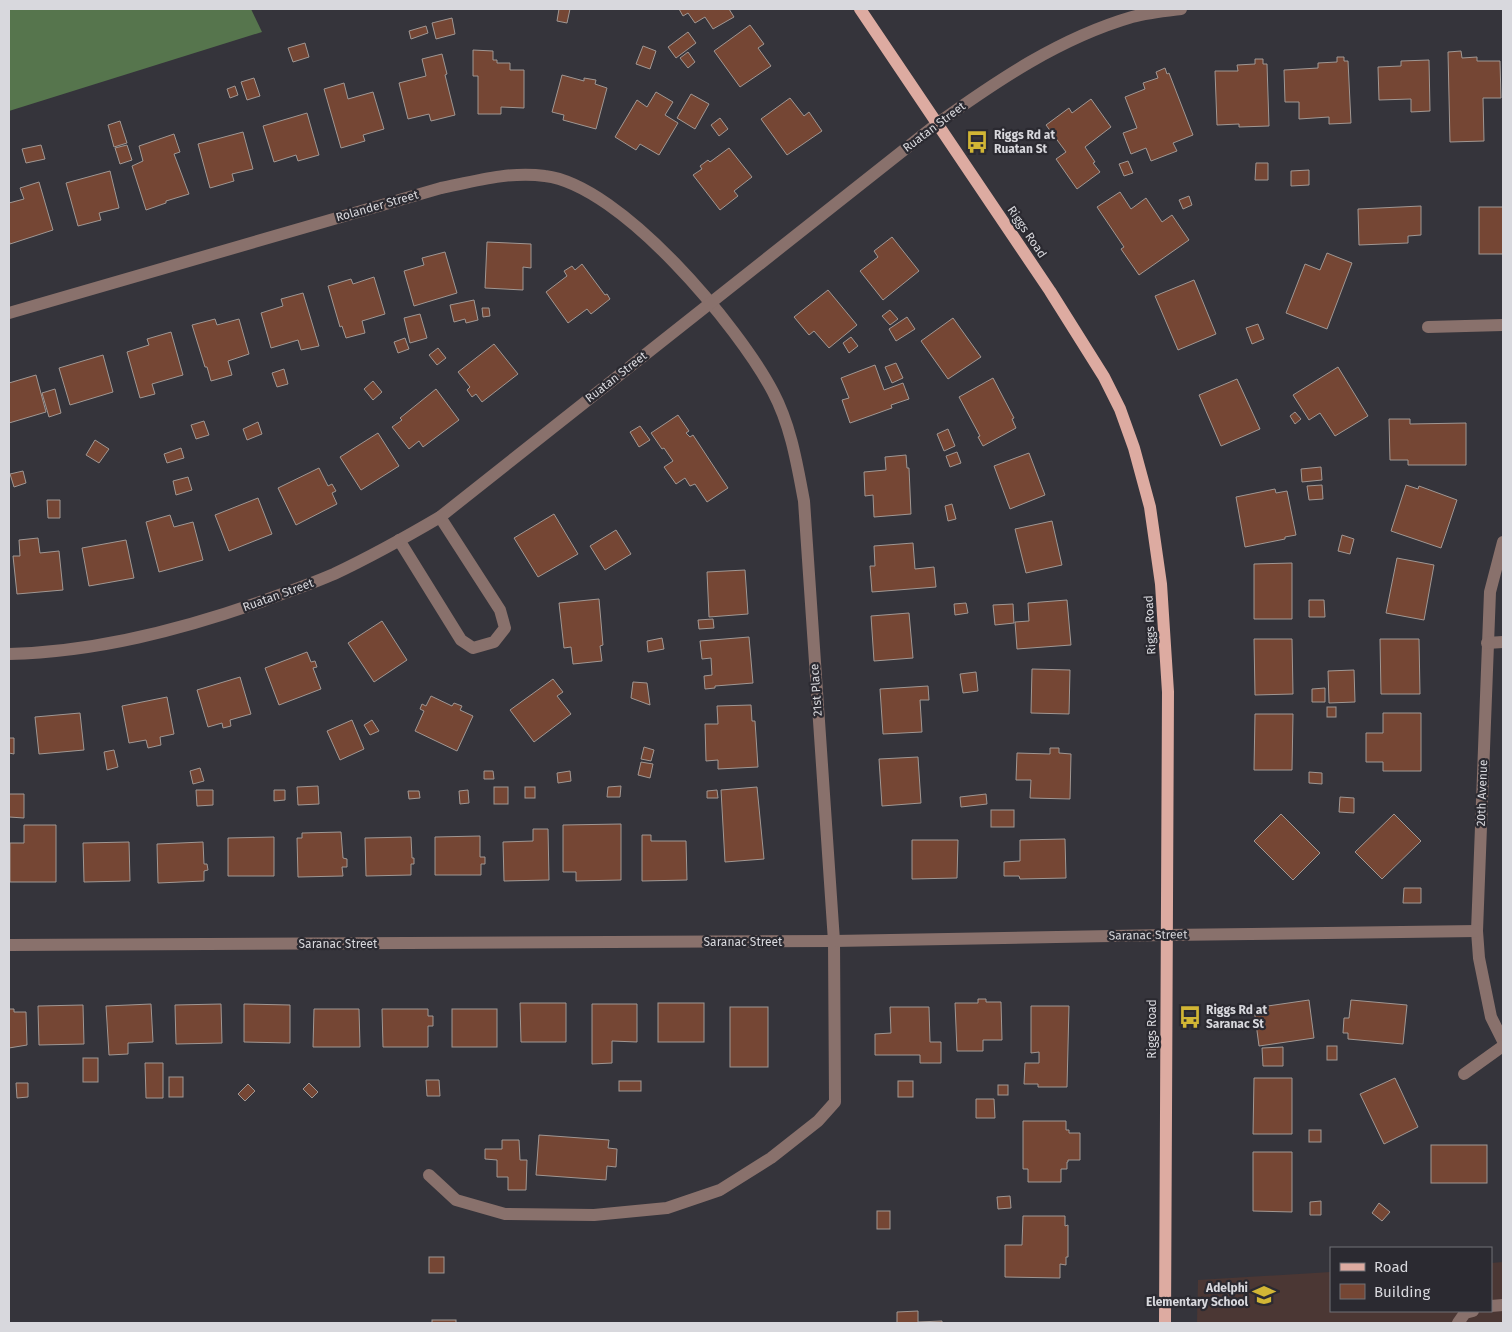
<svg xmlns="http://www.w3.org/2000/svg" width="1512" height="1332" viewBox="0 0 1512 1332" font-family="'Fira Sans',sans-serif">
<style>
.education{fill:#4b3734}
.forest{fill:#56754d}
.building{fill:#754634;stroke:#a09793}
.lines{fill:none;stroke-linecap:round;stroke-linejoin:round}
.minor{stroke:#89716c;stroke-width:12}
.major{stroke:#ddaba1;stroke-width:12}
.labels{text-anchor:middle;stroke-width:4.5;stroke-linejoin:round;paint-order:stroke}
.street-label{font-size:12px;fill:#d8d8dd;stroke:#2b2a31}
.poi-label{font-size:12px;font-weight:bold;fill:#d8d8dd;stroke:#2b2a31;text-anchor:start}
</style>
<rect width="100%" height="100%" fill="#35343b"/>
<path class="education" d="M1503,1262v61h-306l1,-43 133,-8v39h160v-48z"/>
<path class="forest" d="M9,9h242l11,23 -253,79z"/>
<g class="building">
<path d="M559,9h11l-3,14 -10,-2z"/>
<path d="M679,9h50l5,8 -21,12 -8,-12 -10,6 -7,-10 -5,3z"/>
<path d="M452,18l3,16 -19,5 -4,-16z"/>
<path d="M750,25l14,19 -6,4 13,18 -31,21 -26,-36z"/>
<path d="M426,26l2,7 -17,6 -2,-8z"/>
<path d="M688,32l8,11 -20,15 -8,-11z"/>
<path d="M305,43l4,14 -16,5 -5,-14z"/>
<path d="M643,46l13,5 -6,18 -14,-5z"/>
<path d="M473,50l20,1v9h4v3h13v7h14v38l-23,-1v7h-23v-38h-5z"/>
<path d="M1461,51l1,7 15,-1v4h23l1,37h-18l1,43 -34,1 -2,-90z"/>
<path d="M688,52l7,10 -7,6 -8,-10z"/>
<path d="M442,54l5,20 -2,1 10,40 -24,6 -2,-7 -21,5 -9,-36 27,-7 -4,-17z"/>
<path d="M1337,57h7v4h4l3,62 -22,1v-7l-30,2v-17h-14l-1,-32 34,-2v-5l19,-1z"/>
<path d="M1255,59h8v5h4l2,62 -30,1v-3l-22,1 -2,-54h23l-1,-6 18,-1z"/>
<path d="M1429,60l1,51 -19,1v-13l-32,1 -1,-33 23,-1v-5z"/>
<path d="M1165,68l2,6 2,-1 24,62 -20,8 4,8 -26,10 -5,-13 -15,6 -8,-21 14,-5 -12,-31 20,-8 -2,-6 15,-5 -2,-6z"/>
<path d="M562,75l22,6v-3l12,2 -1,4 12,4 -11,41 -33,-9 1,-5 -12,-3z"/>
<path d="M254,78l6,18 -13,4 -6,-18z"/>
<path d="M344,83l4,16 25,-7 11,37 -21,6 2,6 -24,7 -17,-59z"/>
<path d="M235,86l3,9 -8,3 -3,-9z"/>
<path d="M656,92l17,10 -8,13 13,8 -19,32 -19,-11 -4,6 -21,-13 22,-37 10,7z"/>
<path d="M691,94l18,10 -14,25 -18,-11z"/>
<path d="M790,98l14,18 5,-4 13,19 -35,24 -26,-36z"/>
<path d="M1091,99l20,28 -26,20 10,15 -2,1 7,9 -23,17 -21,-30 10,-7 -20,-27 23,-17 3,5z"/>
<path d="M307,113l12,42 -21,6 -2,-6 -22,7 -11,-36z"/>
<path d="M720,118l8,11 -9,7 -8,-11z"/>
<path d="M120,121l7,22 -13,4 -6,-22z"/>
<path d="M243,132l10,37 -21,5 2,7 -24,7 -12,-44z"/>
<path d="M174,134l6,18 -6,2 15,40 -23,7v2l-20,7 -14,-44 11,-5 -4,-15z"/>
<path d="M41,145l4,14 -19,4 -4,-14z"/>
<path d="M127,145l5,15 -12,4 -5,-16z"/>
<path d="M729,148l23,29 -18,14 4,5 -18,14 -27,-35 9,-6 -2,-3 8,-6 2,2z"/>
<path d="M1128,161l5,12 -9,3 -5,-12z"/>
<path d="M1256,163h12v17h-13z"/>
<path d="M1309,170v15l-18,1v-15z"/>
<path d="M110,171l9,37 -20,5 2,7 -23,6 -12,-43z"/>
<path d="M39,182l14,48 -43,14 -1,-5v-36l15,-4 -4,-11z"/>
<path d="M1120,192l11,17 15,-11 16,24 10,-7 17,25 -50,35 -18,-26 3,-2 -27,-40z"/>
<path d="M1189,196l3,9 -9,4 -4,-9z"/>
<path d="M1421,206v29l-13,1v7l-49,2 -1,-36z"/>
<rect x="1479" y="207" width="24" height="47"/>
<path d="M892,237l27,34 -36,29 -23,-29 18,-14 -4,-6z"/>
<path d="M487,242l44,2v24l-8,-1v23l-38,-2z"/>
<path d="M445,252l12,41 -43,13 -10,-35 20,-6 -2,-7z"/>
<path d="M1327,253l25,10 -25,66 -41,-16 19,-49 15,6z"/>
<path d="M582,264l23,31 2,-1 3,5 -19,15 -4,-5 -19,14 -22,-31 21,-16 -3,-5 8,-5 3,4z"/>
<path d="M374,277l11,37 -23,7 3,12 -19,5 -4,-12 -2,1 -12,-41 23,-7 2,5z"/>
<path d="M1194,280l22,54 -38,16 -23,-54z"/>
<path d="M828,290l29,35 -28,23 -15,-17 -5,4 -15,-18z"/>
<path d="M303,293l16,53 -18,4 -3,-10 -27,8 -10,-35 22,-7 -2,-7z"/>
<path d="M474,300l4,20 -12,3 -1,-4 -11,3 -4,-17z"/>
<path d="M482,308h7l1,8 -7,1z"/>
<path d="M890,310l8,9 -8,6 -8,-9z"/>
<path d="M420,314l7,24 -17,5 -6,-25z"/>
<path d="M907,317l8,12 -19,12 -7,-12z"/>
<path d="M953,318l28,39 -33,22 -27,-38z"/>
<path d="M215,319l2,6 22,-6 10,35 -21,7 4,14 -21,6 -4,-14h-2l-13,-42z"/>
<path d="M1258,324l6,15 -12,5 -6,-16z"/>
<path d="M171,332l12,43 -31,9 3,10 -15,4 -13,-46 22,-7 -2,-6z"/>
<path d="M851,337l7,9 -9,7 -6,-10z"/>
<path d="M405,338l4,11 -11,4 -4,-11z"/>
<path d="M494,344l24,30 -36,28 -6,-8 -4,3 -5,-7 3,-3 -12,-15z"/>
<path d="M438,348l8,10 -9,7 -8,-10z"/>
<path d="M103,355l10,37 -43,13 -11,-37z"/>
<path d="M896,363l7,15 -11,5 -7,-16z"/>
<path d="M875,365l9,25 19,-7 6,16 -18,6 1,3 -42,15 -8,-23 7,-2 -8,-20z"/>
<path d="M1338,367l30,49 -33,20 -15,-23 -11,7 -16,-25z"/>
<path d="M284,369l4,15 -11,3 -5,-14z"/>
<path d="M36,375l10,37 -37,11v-40z"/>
<path d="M993,378l21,40 -2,1 4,9 -33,18 -5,-9 2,-1 -21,-39z"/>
<path d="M1237,379l23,50 -39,17 -22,-51z"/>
<path d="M373,381l9,11 -9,8 -9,-11z"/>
<path d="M55,389l6,24 -12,4 -7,-24z"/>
<path d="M436,389l23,31 -36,27 -4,-6 -10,8 -17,-22 10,-7 -2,-2z"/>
<path d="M1295,412l6,7 -6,5 -5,-8z"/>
<path d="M678,415l11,16 -3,2 4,4 3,-2 35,53 -21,14 -12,-18 -5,2 -5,-8 -9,6 -12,-17 9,-6 -9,-13 -2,1 -11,-16z"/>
<path d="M1389,419h21v5l56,-1v42h-58v-5h-18z"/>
<path d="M204,421l5,14 -13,4 -5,-14z"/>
<path d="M258,422l4,12 -15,6 -4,-11z"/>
<path d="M640,426l10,14 -11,7 -9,-15z"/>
<path d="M948,429l7,17 -11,5 -7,-17z"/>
<path d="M378,433l21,33 -38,24 -21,-33z"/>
<path d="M95,440l14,9 -10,14 -13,-8z"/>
<path d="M181,448l3,10 -17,5 -3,-9z"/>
<path d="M957,452l4,11 -11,4 -4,-11z"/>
<path d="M1029,453l16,42 -35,14 -16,-43z"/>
<path d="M906,455l1,13h2l2,46 -37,3 -1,-22 -8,1 -1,-24 22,-2 -1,-13z"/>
<path d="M1321,467l1,13 -20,2 -1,-13z"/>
<path d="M319,468l9,18 4,-2 4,7 -4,2 5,11 -41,21 -18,-37z"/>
<path d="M23,471l3,12 -12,4 -4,-13z"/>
<path d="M188,477l4,13 -16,5 -3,-14z"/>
<path d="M1322,485l1,14 -14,1 -2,-14z"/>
<path d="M1406,485l12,4 1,-3 38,14 -16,48 -50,-17z"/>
<path d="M1275,489l1,4 11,-2 9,44 -11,2v2l-40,8 -9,-50z"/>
<path d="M258,498l14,36 -43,17 -14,-36z"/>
<path d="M47,500h13v18h-12z"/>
<path d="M952,504l4,15 -8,2 -3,-15z"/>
<path d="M554,514l24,40 -40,23 -24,-39z"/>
<path d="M170,515l4,12 19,-5 10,38 -44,12 -13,-50z"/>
<path d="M1052,521l10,44 -36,8 -11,-44z"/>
<path d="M616,530l15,24 -26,16 -15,-24z"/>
<path d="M1342,535l12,4 -4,15 -12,-3z"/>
<path d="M38,538l2,15 19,-2 4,39 -46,4 -4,-38h7l-1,-16z"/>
<path d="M126,540l8,38 -45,8 -7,-38z"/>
<path d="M913,543l2,26 19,-2 2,20 -64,5 -2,-26h5l-1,-20z"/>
<path d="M1397,558l37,7 -10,55 -38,-7z"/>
<path d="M1292,563v56h-38v-55z"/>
<path d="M745,570l3,44 -39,3 -2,-45z"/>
<path d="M599,599l4,46 -3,1 2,15 -29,3 -2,-17 -7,1 -5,-45z"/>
<path d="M1067,600l4,45 -54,4 -2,-27 14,-1 -1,-18z"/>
<path d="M1309,600h15l1,17h-16z"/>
<path d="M966,603l2,10 -13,2 -1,-11z"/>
<path d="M1013,604l1,19 -19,2 -2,-20z"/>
<path d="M909,613l4,45 -39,3 -3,-45z"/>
<path d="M713,619l1,9 -15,1 -1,-9z"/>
<path d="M382,621l25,39 -33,22 -26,-39z"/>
<path d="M749,637l4,46 -38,3v2l-10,1 -1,-13 8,-1 -1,-17 -9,1 -2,-18z"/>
<path d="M662,638l2,11 -16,3 -1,-11z"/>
<path d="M1254,639h38l1,55 -38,1z"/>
<path d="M1380,639h39l1,55h-39z"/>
<path d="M307,652l4,10 4,-1 2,6 -4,1 8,21 -42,16 -14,-37z"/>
<path d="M1032,669l38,1 -1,44 -38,-1z"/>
<path d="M1354,670l1,32 -26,1 -1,-32z"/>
<path d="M976,672l2,19 -15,2 -3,-19z"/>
<path d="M240,677l11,37 -21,6 1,6 -8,2 -1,-5 -14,4 -11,-37z"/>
<path d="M553,679l10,13 -6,4 14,18 -37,28 -24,-32z"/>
<path d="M633,682l14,1 3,22 -19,-7z"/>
<path d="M928,686l1,14h-9l2,32 -39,2 -3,-45z"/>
<path d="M1325,688v14h-13v-13z"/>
<path d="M431,696l21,10 2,-3 8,3 -2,4 13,6 -16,35 -42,-20 9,-20 -4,-2 2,-5 4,2z"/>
<path d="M167,697l7,37 -14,3 1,8 -13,3 -2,-8 -17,3 -7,-37z"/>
<path d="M751,705l1,16h3l3,46 -40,2v-9l-12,1 -1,-37h13l-1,-18z"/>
<rect x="1327" y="707" width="9" height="10"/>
<path d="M80,713l4,37 -45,4 -4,-37z"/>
<path d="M1383,713h38v58h-38v-9h-17v-29h17z"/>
<path d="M1255,714h38l-1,56h-38z"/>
<path d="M352,720l12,29 -24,11 -13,-29z"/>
<path d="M372,720l7,11 -9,4 -6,-10z"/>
<path d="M9,738h5v16l-5,-1z"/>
<path d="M644,747l10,3 -3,11 -10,-2z"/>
<path d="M1050,748h9v5l12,1 -1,45 -40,-1 1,-18h-15l1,-27 33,1z"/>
<path d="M114,750l4,17 -11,3 -3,-18z"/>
<path d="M918,757l3,46 -39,3 -3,-47z"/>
<path d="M641,762l12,2 -3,14 -12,-3z"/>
<path d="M200,768l4,13 -11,3 -3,-13z"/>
<path d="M484,771h9l1,8h-10z"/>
<path d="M570,771l1,10 -13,2 -1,-10z"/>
<path d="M1309,772l13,1v11l-13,-1z"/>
<path d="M318,786l1,18 -21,1 -1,-18z"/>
<path d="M621,786l-1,11h-13l1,-10z"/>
<rect x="494" y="787" width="14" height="17"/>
<rect x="525" y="787" width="10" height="11"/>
<path d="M757,787l7,72 -39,3 -4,-72z"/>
<path d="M196,790h17v15l-16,1z"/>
<path d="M274,790h11v10l-11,1z"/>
<path d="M468,790l1,13 -9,1 -1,-13z"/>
<path d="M717,790l1,8h-11v-7z"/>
<path d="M408,791h11l1,7 -11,1z"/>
<path d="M9,794h15v24l-15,-1z"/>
<path d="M986,794l1,10 -26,3 -1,-10z"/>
<path d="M1340,797l14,1v15l-15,-1z"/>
<rect x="991" y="810" width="23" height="17"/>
<path d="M1281,814l39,39 -27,27 -39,-39z"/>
<path d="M1394,814l27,27 -39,38 -27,-27z"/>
<path d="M621,824v56l-45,1v-9h-13v-47z"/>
<path d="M24,825h32v57h-46v-39h14z"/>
<path d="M533,829h15l1,51 -45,1 -1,-39 30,-1z"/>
<path d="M341,832l2,26 4,1v8h-5l1,9 -45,1 -1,-39h5v-5z"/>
<path d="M642,835h9v6h35l1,39 -45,1z"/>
<path d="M480,836v21h5v7h-4v11h-46v-38z"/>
<path d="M274,837v39h-46v-38z"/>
<path d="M411,837l1,21h2v6h-3v11l-45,1 -1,-38z"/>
<path d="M1065,839l1,39 -46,1 -1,-3h-15v-14l16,-1v-21z"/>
<path d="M912,840h46l-1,38 -45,1z"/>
<path d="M129,842l1,39 -46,1 -1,-39z"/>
<path d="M203,842l1,22h3l1,6 -4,1v10l-46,2 -1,-39z"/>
<path d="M1404,888h17v15h-18z"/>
<path d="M978,999h8v3h15l1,38h-19v11h-26l-2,-48h23z"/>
<path d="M1309,1000l5,38 -55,8 -5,-38z"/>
<path d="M1351,1000l56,5 -4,39 -55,-5v-6h-5l1,-15h5z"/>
<path d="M520,1003h46v39h-45z"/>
<rect x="658" y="1003" width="46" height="39"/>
<path d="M151,1004l2,38 -25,1v11l-19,1 -3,-49z"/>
<path d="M221,1004l1,39 -46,1 -1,-39z"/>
<path d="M244,1004l46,1v38l-46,-1z"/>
<path d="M592,1004h45v38l-25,-1v22l-20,1z"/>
<path d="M83,1005l1,39 -45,1 -1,-39z"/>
<path d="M1031,1006h38l-2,81h-29v-3h-14l1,-21h14v-11l-8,1z"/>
<rect x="730" y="1007" width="38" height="60"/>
<path d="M890,1007h39l1,35h11v21h-21v-8h-45v-21l16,-1z"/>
<path d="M9,1009h5v3h12l1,33 -18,3z"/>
<path d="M314,1009h45l1,38h-47z"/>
<path d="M382,1009h46v7h5v10h-5v21h-45z"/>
<rect x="452" y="1009" width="45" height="38"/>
<rect x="1327" y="1046" width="10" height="14"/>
<path d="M1283,1047v19h-20l-1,-18z"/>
<rect x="83" y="1058" width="15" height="24"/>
<path d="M145,1063h18v35h-17z"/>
<rect x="169" y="1077" width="14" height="20"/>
<path d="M1254,1078h38v56h-39z"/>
<path d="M1395,1078l23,49 -34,17 -24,-50z"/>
<path d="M426,1080h13l1,16h-13z"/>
<rect x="619" y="1081" width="22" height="10"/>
<rect x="898" y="1081" width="15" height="16"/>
<path d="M16,1083h12v14l-11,1z"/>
<path d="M309,1083l9,9 -6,6 -9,-9z"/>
<path d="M248,1084l7,7 -10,10 -7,-7z"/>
<rect x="998" y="1085" width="10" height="10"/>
<path d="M976,1099h18l1,19h-19z"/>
<path d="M1023,1121h43v9h3v3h11v27h-12v2h-1v7h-6v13h-33v-13h-5z"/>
<rect x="1309" y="1130" width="12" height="12"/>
<path d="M539,1135l70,5 -1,8 9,1 -1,18 -9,-1 -1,14 -70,-5z"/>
<path d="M502,1140h17l1,20h7l-1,30h-18v-13h-11v-17l-12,-1v-10h17z"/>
<rect x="1431" y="1145" width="56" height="38"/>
<path d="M1253,1152h39v60l-39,-1z"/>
<path d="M1010,1196l1,12 -13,1 -1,-12z"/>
<path d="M1321,1201v14h-11v-13z"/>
<path d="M1379,1203l11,9 -8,9 -10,-8z"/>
<rect x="877" y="1211" width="13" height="18"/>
<path d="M1023,1216h42v10l3,-1v32h-2v8l-6,-1v14l-55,-1v-32h17z"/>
<rect x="429" y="1257" width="15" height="16"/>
<path d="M918,1311v11l24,-1v2h-45v-11z"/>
<rect x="432" y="1320" width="24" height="3"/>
</g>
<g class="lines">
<g class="minor">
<path d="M9,313l432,-125c34,-7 69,-17 104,-12 76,9 194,151 228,216 18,34 24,72 31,109l30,440 1,161 -17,19 -47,37 -51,32 -53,18 -73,7 -89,-1 -49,-14 -27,-25"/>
<path d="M1428,327l75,-2"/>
<path d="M399,540l62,100 12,8 21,-6 11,-14 -5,-18 -60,-93"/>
<path d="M1503,542l-13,50 -13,339 2,27 12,59 12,24"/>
<path d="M1487,643l16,-1"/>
<path d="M9,654c87,-2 172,-24 254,-53 24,-9 48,-17 71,-27 36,-17 72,-37 106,-57l498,-394c60,-43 122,-85 194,-106 15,-4 33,-6 49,-8"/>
<path d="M9,945l825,-4 332,-6 311,-4"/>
<path d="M1464,1074l39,-28"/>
<path d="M1491,1306l12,-1"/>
<path d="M1458,1323l7,-10 8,-2"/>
</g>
<path class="major" d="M860,9l190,282 54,86 16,32 14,39 16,59 11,77 7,108 -3,631"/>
</g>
<defs>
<symbol id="bus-bare" viewBox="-9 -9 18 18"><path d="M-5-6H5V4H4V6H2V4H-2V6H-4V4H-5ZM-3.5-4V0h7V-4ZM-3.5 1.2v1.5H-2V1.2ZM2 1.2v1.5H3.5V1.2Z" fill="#d2b635" stroke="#2b2a31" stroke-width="2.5" paint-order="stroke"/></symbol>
<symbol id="school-bare" viewBox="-9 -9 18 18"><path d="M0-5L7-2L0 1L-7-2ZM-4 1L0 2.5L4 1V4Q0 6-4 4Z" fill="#d2b635" stroke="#2b2a31" stroke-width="2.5" paint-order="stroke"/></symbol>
</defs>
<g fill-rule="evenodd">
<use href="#bus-bare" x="961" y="126" width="32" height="32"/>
<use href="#bus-bare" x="1174" y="1001" width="32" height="32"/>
<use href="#school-bare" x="1248" y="1279" width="32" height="32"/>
</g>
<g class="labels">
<g class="street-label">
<text transform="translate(934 127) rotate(-37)" y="4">Ruatan Street</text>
<text transform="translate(377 206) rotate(-16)" y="4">Rolander Street</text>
<text transform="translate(1027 232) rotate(56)" y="4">Riggs Road</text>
<text transform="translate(616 377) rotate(-38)" y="4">Ruatan Street</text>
<text transform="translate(278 595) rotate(-20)" y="4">Ruatan Street</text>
<text transform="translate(1150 625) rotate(-93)" y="4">Riggs Road</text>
<text transform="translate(816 690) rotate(-94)" y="4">21st Place</text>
<text transform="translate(1482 793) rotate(-88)" y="4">20th Avenue</text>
<text transform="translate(1148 935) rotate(-1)" y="4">Saranac Street</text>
<text x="743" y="946">Saranac Street</text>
<text x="338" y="948">Saranac Street</text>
<text transform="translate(1152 1029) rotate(-90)" y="4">Riggs Road</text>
</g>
<g class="poi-label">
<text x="994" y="139">Riggs Rd at<tspan x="994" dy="14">Ruatan St</tspan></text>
<text x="1206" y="1014">Riggs Rd at<tspan x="1206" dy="14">Saranac St</tspan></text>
<text x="1248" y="1292" text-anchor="end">Adelphi<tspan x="1248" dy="14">Elementary School</tspan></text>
</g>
</g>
<rect width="1512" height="1332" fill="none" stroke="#d8d8dd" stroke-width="20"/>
<rect x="1330" y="1247" width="162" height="65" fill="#2b2a31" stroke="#707076"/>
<rect x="1340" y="1263" width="25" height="8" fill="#ddaba1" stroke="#707076"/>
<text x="1374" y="1272" font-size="15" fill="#d8d8dd">Road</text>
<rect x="1340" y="1284" width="25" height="15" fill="#754634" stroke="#707076"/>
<text x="1374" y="1297" font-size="15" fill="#d8d8dd">Building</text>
</svg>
